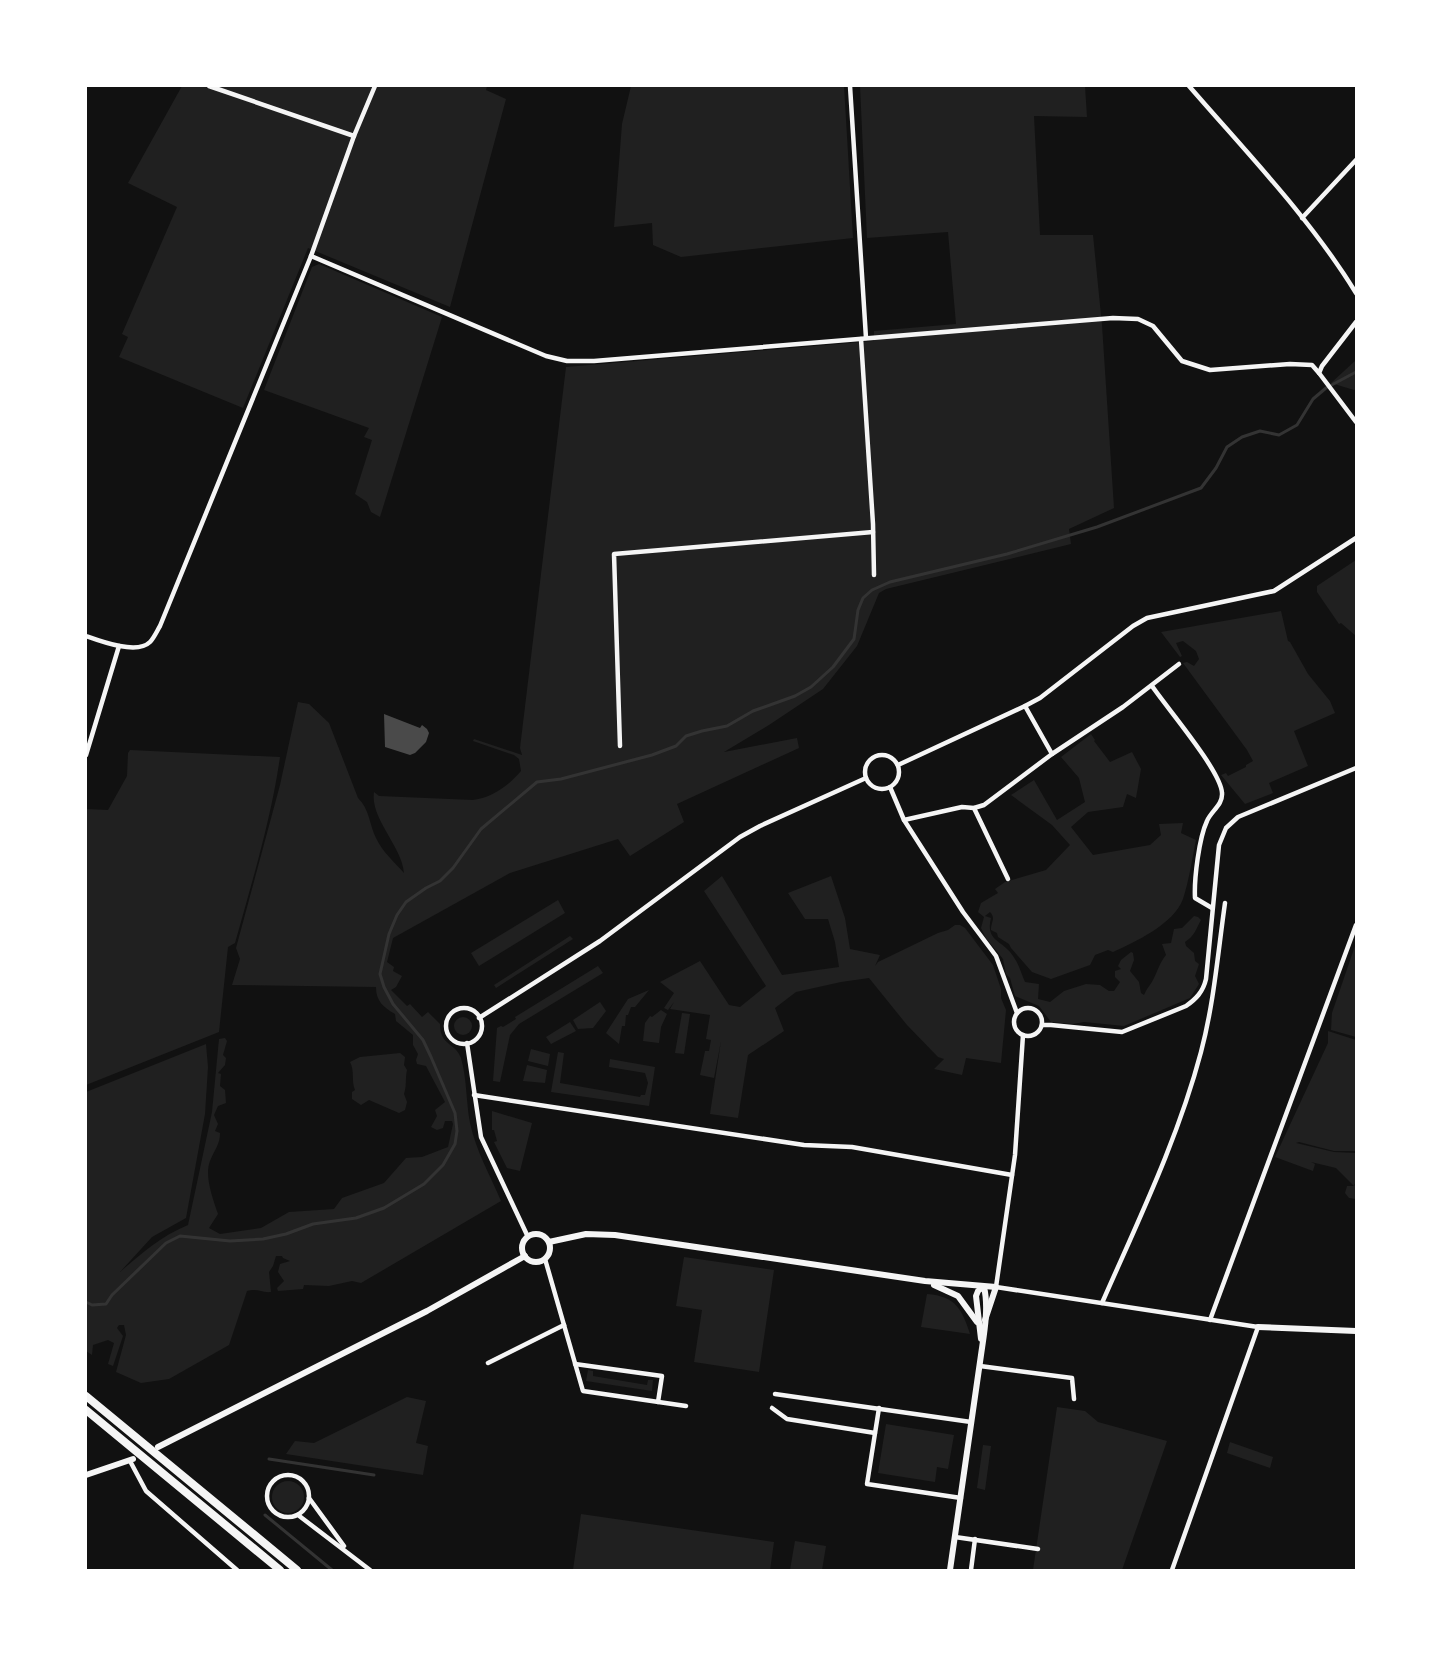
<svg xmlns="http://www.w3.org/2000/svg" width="1442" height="1656" viewBox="0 0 1442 1656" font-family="'IBM Plex Sans',sans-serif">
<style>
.green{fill:#202020}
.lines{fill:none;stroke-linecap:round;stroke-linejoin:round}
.stream{stroke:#333;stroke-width:3}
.building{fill:#4a4a4a}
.minor{stroke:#f5f5f5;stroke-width:4.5}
.tertiary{stroke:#f5f5f5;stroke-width:6}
.trunk{stroke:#f5f5f5;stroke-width:8}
</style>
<rect width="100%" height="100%" fill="#111"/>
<g class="green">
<path d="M182,86h305l-1,4 20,9 -56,208 -142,-59 -65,160 -124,-51 9,-20 -6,-3 55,-127 -49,-24z"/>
<path d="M631,86h213l9,152 -172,19 -28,-12 -1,-22 -38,4 8,-103z"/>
<path d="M860,86h225l2,31 -53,-1 6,119h53l9,90 12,183 -45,21 2,15 -185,45 -7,4 -22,53 -34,43 -54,36 -45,27 73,-14 2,10 -122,56 7,18 -54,34 -12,-17 -108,34 -117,65 -6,24 7,5 -1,4 9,5 -6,11 -5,3 16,16 3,-2 12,13 6,-5 12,12c0,22 15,18 21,34 6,21 5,44 9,65 6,28 20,52 31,78l-140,82 -9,-2 -23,5 -25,-1 -1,4 -25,2 -1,-3 7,-7 -6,-9 2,-8 10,-3 -7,-3 -1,-2h-6l-3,10 -4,6 2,20c-10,1 -13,-4 -24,-1l-18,54 -60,34 -28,4 -25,-11 10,-37 -2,-10h-5l-2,3 6,8 -10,30 -5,-2 6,-21 -6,-3 -15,5 -1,10 -6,-4v-259l120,-48 2,23 -3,47 -19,104 -34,19 -32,35c22,-19 41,-36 68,-47l24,-113 7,-73 6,-1 2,3 -4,14 3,3 -1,7 -7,8 3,1 -1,12 5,4 1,13 -8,3 -4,9 4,9 -3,7 5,2c0,12 -6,17 -10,28 -6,15 3,38 8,53l-9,14 11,6 41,-6 28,-16 45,-3 8,-11 42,-15 22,-25 16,-1 26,-10 5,-23 -1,-3h-7l-2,7 -6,2 -6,-3 6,-11 -2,-6 10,-8 -19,-36 -9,-2 -1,-4 2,-6 -5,-9v-10l-17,-14 -1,-7c-12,-7 -19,-13 -19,-27l-144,-2 8,-26 -4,-11 44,-163 18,-83 11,2 20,19 29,75c12,12 11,26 18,40 6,13 18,24 28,35 -2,-27 -34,-54 -30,-81l5,4 94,4c20,-3 35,-14 48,-29l-2,-12 -5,-4 -41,-14 1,-2 48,16 -2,-7 46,-381 308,-26v-10l82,-7 -8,-92 -81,6z"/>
<path d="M319,264l123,53 -62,200 -9,-5 -4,-10 -12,-8 17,-54 -8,-3 5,-9 -105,-38 48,-123z"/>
<path d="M1356,360v29l-2,1 -23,-7z"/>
<path d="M1356,560v76l-15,-13 -2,1 -22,-32v-6z"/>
<path d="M1281,611l7,30 2,1 18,32 22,27 5,12 -41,18 14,35 -39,17 4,10 -28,11 -24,-29 5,-2 2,3 18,-9v-2l7,-4 -6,-11 -64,-87 4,-1 7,4 5,-7 -3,-8 -13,-10 -7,2 6,13 -2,1 -19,-25z"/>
<path d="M1091,734l4,6 -1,1 16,21 22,-10 9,17 -5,29 -9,-4 -4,13 -35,5 -17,15 22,28 57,-10 11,-10 -2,-11 24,-1 -2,10 15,7c-4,19 -7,41 -13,59 -9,25 -48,43 -70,53l-5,-2 -13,5 -5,10 -39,14 -19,-7 -21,-24 -2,-4 -11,-7 -1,-4 -6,-3c0,-9 5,-11 -1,-18l-5,4 6,2c-6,24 12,22 22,38 6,8 8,17 12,26l14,2 -1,15 12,3 14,-11 22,-7 14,1 9,6h5l6,-9 -5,-5v-6l6,-2 -3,-3 3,-6 10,-8 2,1 1,7 -4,11 9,11 2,11 3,2c4,-9 7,-10 10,-17 4,-8 6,-16 12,-23l-4,-11 9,-1 3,-14 8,-1 12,-12 4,1 3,3c-6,11 -6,15 -16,22l1,4 8,7 1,8 4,3 -4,12 4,8 -9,14 -66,28 -40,-4 -11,2 -22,-2 -12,-16 -24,-10 -5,-18 -4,-4 -3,-15 -17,-21 -5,-10 3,-11 -6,-5 3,-9 17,-10 -3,-4 10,-7 41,-12 24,-25 -18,-20 -41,-30 23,-15 23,40 28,-18 -6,-24 -18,-21z"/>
<path d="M130,750l150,7c-9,63 -28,125 -45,186l-7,4 -9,85 -133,53v-276l22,1 19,-34 1,-23z"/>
<path d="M722,876l60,99 57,-8 -4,-25 -7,-23h-23l-17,-26 43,-17 14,42 5,31 30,6 -5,11 3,-4 60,-29 10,-3 7,-5h5l5,3 28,37 8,24v9l5,12 -5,53 -35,-5 -4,17 -28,-6 10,-10 -6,-2 -31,-32 -38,-47 -28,4 -45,10 -21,16 9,23 -36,24 -10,63 -28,-4 11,-73 -7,37 -14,-3 5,-24h4l2,-11 -5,-1 4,-24 -40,-6 4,-7 -6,8 -4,-2 10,-15 -14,-11 40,-21 29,44 11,2 26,-21 -62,-95z"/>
<path d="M558,900l7,13 -86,53 -8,-13z"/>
<path d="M570,936l3,3 -77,49 -2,-3z"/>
<path d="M1356,943v94l-25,-7 1,-17z"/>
<path d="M598,966l5,7 -84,51 -9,11 -10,47 -7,-1 4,-53 4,-2 2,1 13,-8 -1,-2z"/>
<path d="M649,990l-14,17h-4l-3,8h-2l-1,11h-3l-3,18 -13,-11 22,-34z"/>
<path d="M600,1002l6,9 -13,17 -15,1 -5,-9z"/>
<path d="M661,1010l6,4 -6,13 -2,16 -16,-2 2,-18 5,-7 2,1z"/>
<path d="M682,1013l8,1 -6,40 -9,-1z"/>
<circle cx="463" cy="1026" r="9"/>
<path d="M570,1022l6,9 -25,13 -5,-7z"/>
<path d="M1328,1031l28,9v111h-22l-35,-9 -3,1 38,9 22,1v28l-2,5 2,-2v15l-7,-1 -4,-5 2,-7h7l-18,-18 -25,-6 4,2 -2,7 -38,-14 53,-114z"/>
<path d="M531,1049l19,5 -2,12 -20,-5z"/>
<path d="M558,1052l6,1 -4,30 80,14 1,-2h4l3,-12 -3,-10 -36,-6 1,-8 45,8 -6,39 -98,-14z"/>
<path d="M400,1053l5,4 -1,8 3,5c-2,9 0,15 -3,24l3,8 -2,8 -6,3 -30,-13 -8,5 -9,-6v-7l3,-2c-4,-9 0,-19 -5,-28l10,-5z"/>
<path d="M527,1065l20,5 -2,13 -22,-2z"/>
<path d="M492,1111l40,12 -12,48 -13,-3 -13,-26 3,-1 -3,-11h-2z"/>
<path d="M684,1257l90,13 -15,102 -65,-10 8,-52 -26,-4z"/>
<path d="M927,1294c29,2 35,16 43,40l-49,-7z"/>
<path d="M588,1370l5,1v5l54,9 1,-5h5l-1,11 -66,-10z"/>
<path d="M407,1397l19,4 -10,42 12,3 -5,29 -137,-21 9,-13 19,2z"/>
<path d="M1057,1407l28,4 13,11 69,19 -45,129h-89z"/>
<path d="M886,1424l68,11 -6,34 -11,-2 -2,15 -57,-9z"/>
<path d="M1230,1442l43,15 -3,11 -43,-15z"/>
<path d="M983,1445l8,1 -6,44 -8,-2z"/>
<circle cx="288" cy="1497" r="16"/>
<path d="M581,1514l193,28 -4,28h-197z"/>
<path d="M795,1541l31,5 -4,24h-32z"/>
</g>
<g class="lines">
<g class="stream">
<path d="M86,1302l6,3 14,-1 6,-9 54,-52 14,-7 50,5 33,-2 23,-5 27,-10 43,-6 28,-10 40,-24 19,-19 12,-21 2,-13 -2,-18 -24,-56 -8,-17 -30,-36 -9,-17 -4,-13 9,-40 8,-19 9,-13 20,-14 14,-7 13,-13 28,-39 56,-47 24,-3 91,-24 24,-9 10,-10 16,-5 25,-5 26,-15 42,-15 16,-9 22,-20 21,-28 4,-29 5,-12 9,-8 18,-8 117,-28 90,-27 104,-39 15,-20 11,-21 15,-10 18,-6 19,4 18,-10 16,-26 13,-11 30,-16"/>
<path d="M269,1459l105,16"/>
<path d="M265,1515l67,55"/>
</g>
</g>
<path class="building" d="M384,714l36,14 2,-3 5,4 2,4 -3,9 -11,11 -5,2 -25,-8z"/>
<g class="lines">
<g class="minor">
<path d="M209,86l145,50"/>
<path d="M850,86l16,252"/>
<path d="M1189,86c58,67 121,132 167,207"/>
<path d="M1302,218l54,-58"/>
<path d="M311,256l235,100 21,5h27l519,-43 25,1 15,7 29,35 28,9 80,-6 22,1 7,8"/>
<path d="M1356,322l-34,44 -3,7 37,49"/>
<path d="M861,339l12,185 1,51"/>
<path d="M86,636c14,5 51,19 64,6 4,-4 7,-11 10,-16l151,-370 43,-120 21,-50"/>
<path d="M1152,686c15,22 69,85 70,107 1,12 -11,18 -15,28 -8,17 -13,58 -12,77l17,10"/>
<path d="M1025,706l27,48 71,-47 56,-43"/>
<path d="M620,746l-6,-192 259,-22"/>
<circle cx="882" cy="772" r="17"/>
<path d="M86,755l33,-109"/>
<path d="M898,765l127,-59 15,-8 93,-72 14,-8 127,-27 82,-53"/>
<path d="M890,787l14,33 59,92 33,44 21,57"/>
<path d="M974,808l34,71"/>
<path d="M904,820l58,-13 12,1 10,-3 68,-51"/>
<circle cx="1028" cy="1022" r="14"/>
<circle cx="464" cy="1026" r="18"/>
<path d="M479,1018l121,-77 140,-104 20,-11 106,-48"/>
<path d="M1042,1025h9l71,7 64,-26c10,-7 17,-14 20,-27l13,-134 7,-17 12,-11 118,-49"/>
<path d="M1023,1035l-8,120 -19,132 262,40 -86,243"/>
<path d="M467,1043l14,94 47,100"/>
<path d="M474,1095l330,50 48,2 160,28"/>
<path d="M545,1259l38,132 103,15"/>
<path d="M1102,1303c36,-82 76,-164 99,-251 13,-49 17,-100 24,-149"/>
<path d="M1210,1320l146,-395"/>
<path d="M488,1363l76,-38"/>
<path d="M575,1364l87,12 -4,26"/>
<path d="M980,1366l92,12 2,21"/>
<path d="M775,1394l196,28"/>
<path d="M772,1408l15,11 88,14"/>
<path d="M879,1408l-12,76 94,14"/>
<path d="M130,1461l16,30 91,79"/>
<circle cx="288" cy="1496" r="21"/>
<path d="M309,1498l35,48"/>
<path d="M298,1515l72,55"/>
<path d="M955,1537l83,12"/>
<path d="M971,1570l4,-31"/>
</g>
<g class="tertiary">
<circle cx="536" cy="1248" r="14"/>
<path d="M549,1242l37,-8 29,1 310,46 71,6 -11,33"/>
<path d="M934,1285l24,11 19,26"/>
<path d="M1258,1327l98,4"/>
<path d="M981,1339l-5,-43 2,-5 5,-4"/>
<path d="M158,1447l269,-136 98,-55"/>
<path d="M86,1475l47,-16"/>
<path d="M950,1570l31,-215c3,-21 8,-47 3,-68"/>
</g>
<g class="trunk">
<path d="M86,1396l211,174"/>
<path d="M86,1410l194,160"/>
</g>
</g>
<rect width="1442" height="1656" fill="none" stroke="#ffffff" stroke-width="174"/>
</svg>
